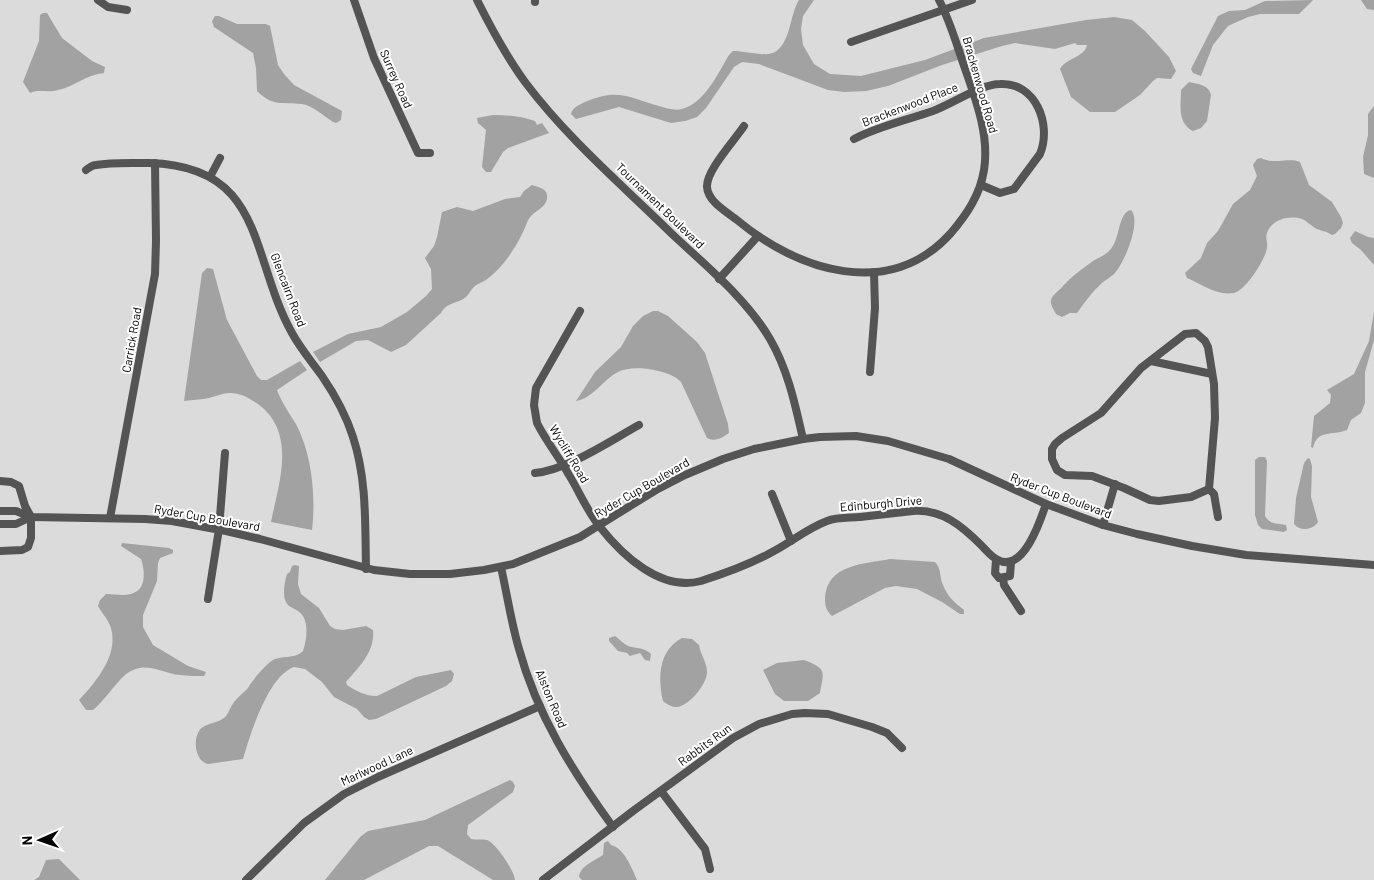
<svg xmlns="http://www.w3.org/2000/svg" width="1374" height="880" viewBox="0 0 1374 880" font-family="Barlow,sans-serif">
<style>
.green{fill:#dbdbdb}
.water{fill:#a2a2a2}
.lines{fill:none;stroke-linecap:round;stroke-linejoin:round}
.street{stroke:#545454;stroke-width:8}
.labels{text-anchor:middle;stroke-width:4;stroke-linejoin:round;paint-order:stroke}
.street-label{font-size:12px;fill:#000;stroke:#fff}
</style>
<rect width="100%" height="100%" fill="#fff"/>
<rect class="green" x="0" y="0" width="1374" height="880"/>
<g class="water">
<path d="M799,0h15l-11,16 -2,13 2,16 11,19 16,10 31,2 64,-16 59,-22 102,-18 28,-3 18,3 13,11 24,26 7,14 -5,8 -14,-1 -4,3 -13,14 -25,17h-25l-19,-15 -11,-28c6,-11 25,-12 27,-24h-10l-2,-2 -20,6 -40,-6 -13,3 -60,19 -54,21 -22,5 -22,1 -16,-2 -69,-26 -17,-2 -8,5 -28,41 -9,9 -12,4 -14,2 -52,-16 -43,12 -5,-5c2,-7 8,-9 14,-12 32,-14 43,-5 74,4 7,2 16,5 23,3 23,-6 36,-36 47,-54l4,-4c10,0 27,4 36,3 22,-4 20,-39 30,-54z"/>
<path d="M1313,0l-14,14h-39l-12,3 -20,9 -15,19 -12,31 -8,-3 -2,-4 27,-53 11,-5 16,-1 20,-9z"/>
<path d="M1361,0h13v10l-7,-1z"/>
<path d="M43,13h4l15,25 30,23 13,6 -1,6c-17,1 -30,14 -46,17 -9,3 -20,-1 -28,3l-7,-11 16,-41 1,-26z"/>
<path d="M215,16h4l18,8h29l4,2 8,39 6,9 10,11 48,26 -1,9 -5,3 -3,-1c-9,-6 -20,-16 -31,-18 -20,-2 -29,3 -45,-13l-1,-23 -3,-15 -39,-26 -2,-6z"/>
<path d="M1189,82c9,2 20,3 22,13l-4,26 -6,7 -8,3c-16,-8 -12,-26 -12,-41z"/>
<path d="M1374,106v72l-10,-4 -1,-17 5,-22v-21z"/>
<path d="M493,115c15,0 29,1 42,6l2,4 5,-2 7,10 -41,15 -5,4 -12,20h-5l-4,-5 4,-37 -8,-7 -1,-5z"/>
<path d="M1261,158c13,7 27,-1 39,4l9,23 23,17 9,15 2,6 -2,5 -6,6 -3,1c-5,-4 -12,-4 -17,-7 -5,-3 -8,-7 -13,-9 -13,-4 -30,0 -35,14 -2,5 1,10 0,15 -2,12 -21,42 -33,45 -18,3 -32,-9 -47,-15l-2,-5 16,-15 6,-15 11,-12 15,-27 17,-14 7,-14 -4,-11 4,-6z"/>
<path d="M532,185c6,2 14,3 15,10 2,10 -10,15 -15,20 -5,4 -6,12 -9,17 -9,19 -21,36 -37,48 -5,3 -10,4 -13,8 -3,3 -4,6 -7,9 -9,7 -19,5 -25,16l-35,32 -15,7 -23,-12 -12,1 -36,21 -7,-10 35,-18 33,-7 26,-15 19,-16 6,-7 -1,-20 -6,-11 9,-12 3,-9 5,-25 15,-5 16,4 32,-12 15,-2 4,-6z"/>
<path d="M1131,210c11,11 -7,54 -17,64 -4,4 -11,7 -15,12 -9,8 -15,18 -22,27h-7l-8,4 -6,-3c-2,-4 -6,-9 -5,-14 1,-5 9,-10 12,-14 9,-10 19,-17 30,-25 5,-3 11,-5 16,-10 12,-11 8,-38 22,-41z"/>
<path d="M1355,231l13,6 6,1v27l-13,-15 -9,-7 -2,-5z"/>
<path d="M207,268l6,1 14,51 30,56 4,4h6l33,-19 7,9 -30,20c5,13 12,23 19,34 16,30 20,73 16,106l-41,-8c8,-40 26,-89 -13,-118 -9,-6 -17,-11 -28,-11 -9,0 -18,5 -27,6 -6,1 -13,1 -19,2l18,-128z"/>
<path d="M653,311h5l10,5 29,26 8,11 23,71 1,9c-7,5 -14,9 -22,5l-26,-56c-11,-12 -48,-18 -63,-10 -16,8 -24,26 -42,29l19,-29 26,-25 12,-21 10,-10z"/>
<path d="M1374,312v28l-9,32v31l-4,10 -10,7 -4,10c-15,6 -30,-1 -34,18l-2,-1 3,-31 16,-13 1,-8 -4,-5 27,-16 15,-33z"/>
<path d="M1259,457h6l2,4 -2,55c5,9 13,7 21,9l1,5 -3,2 -22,-3 -4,-4 -3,-10v-55z"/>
<path d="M1308,458l2,1 2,7 -1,31 7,25c-5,8 -18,10 -24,2l2,-26 8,-35z"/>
<path d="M122,543l47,5 4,2v3l-13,5 -2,5 -1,18 -14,34v12l10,18 35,21 18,6 -2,4c-8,0 -16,0 -24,-1 -20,-2 -36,-16 -55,0 -12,11 -20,25 -32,35h-7l-7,-10c18,-19 43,-49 30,-77 -3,-6 -8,-11 -11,-17l2,-6 6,-6c7,0 17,2 25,0 16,-4 14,-23 10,-35l-20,-13z"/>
<path d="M890,559l45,3c7,7 4,15 8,23 4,11 12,18 21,25v4h-4l-18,-12 -25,-13 -21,-3 -11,2 -53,28c-6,-5 -7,-11 -7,-18 2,-34 39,-34 65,-39z"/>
<path d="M295,565l4,1 -1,18 3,10 18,14 11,18 5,3 8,1 23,-4 7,4c2,22 -14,37 -27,52l1,3c9,6 18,11 30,11l39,-19 35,-7 3,4 -2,7 -6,5 -70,33 -7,1 -5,-3 -7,-8 -23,-12 -12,-15 -17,-13 -11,-2c-26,9 -44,68 -51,92l-35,5c-13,-3 -15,-24 -9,-33 6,-9 20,-7 27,-15 3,-4 5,-10 8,-14 3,-4 7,-7 11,-11 3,-2 4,-6 7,-9 5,-7 12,-15 18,-20 10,-8 24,-2 33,-11 4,-12 7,-32 -5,-40 -4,-3 -10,-4 -12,-9 -4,-7 -1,-21 1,-28l3,-2 2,-6z"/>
<path d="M615,636c4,3 9,8 13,10 9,3 16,1 23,8l-1,7 -5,-1 -5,-7 -10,3 -3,-3 -9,-2 -9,-10v-3z"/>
<path d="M682,638l10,1 7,6c1,9 8,17 8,27 0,11 -15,30 -26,34 -6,3 -13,-1 -18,-5 -5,-23 -5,-50 19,-63z"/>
<path d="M804,660c23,9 20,11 16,33l-12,8h-24l-9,-7 -12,-24 14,-7z"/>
<path d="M510,780l3,2 2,4 -2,6 -45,33 -1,9 4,5c5,1 11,0 16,1 9,3 28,32 28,40h-22l-55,-34h-9l-65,34h-39l35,-43 8,-6 57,-11z"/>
<path d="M608,841l3,4c13,3 21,23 26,35h-55l-3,-3c1,-11 15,-16 24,-22l1,-12z"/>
<path d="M59,859l21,21h-46l5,-3 7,-17z"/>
</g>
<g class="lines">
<g class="street">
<path d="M98,0l10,7 19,3"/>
<path d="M354,0l20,58 44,95h12"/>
<path d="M477,0c14,28 29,56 48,82 42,56 97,103 147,152 34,32 74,64 98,105 18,31 25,65 33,100"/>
<path d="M535,0v2"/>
<path d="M851,42l121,-42"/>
<path d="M744,126c-10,15 -38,45 -37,61 1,15 20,25 30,33 61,51 153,81 214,13 16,-19 29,-38 33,-63 6,-37 -10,-75 -22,-110 -7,-21 -13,-41 -23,-60"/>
<path d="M854,139c25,-13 53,-19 79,-28 19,-7 48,-27 67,-27 36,-2 52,41 40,70l-26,35 -14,4 -19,-8"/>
<path d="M86,170c3,-2 6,-5 10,-5 15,-3 37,-2 53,-2 117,3 100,93 143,170 8,15 20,29 30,43 13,19 24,39 31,61 14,43 12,87 13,132"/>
<path d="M210,177l10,-19"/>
<path d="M719,279l39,-43"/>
<path d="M580,311l-44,77 -2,17 3,18c9,18 22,34 32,52 10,16 18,36 31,52 22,28 61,65 101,54 22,-7 52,-18 73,-30 17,-9 34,-23 53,-30 10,-4 22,-3 33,-4 18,-2 35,-4 53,-6 29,-2 49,15 68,34 5,5 10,12 17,15 25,13 42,-38 48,-56"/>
<path d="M1151,361l61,13"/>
<path d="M870,372l5,-64 -1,-36"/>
<path d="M535,473c32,-3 75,-32 104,-48"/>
<path d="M0,481l11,1 8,4 6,20 6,11v21l-3,9 -6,3 -22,1"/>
<path d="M1209,489l-18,8 -32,4 -9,-1 -26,-12 -32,-12 -27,-1 -8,-5 -5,-11v-10l3,-5 7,-6 39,-25 40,-45 44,-34 11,-1 9,8 3,6 6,37 1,34 -6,71 5,5 4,23"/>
<path d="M772,494l19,47"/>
<path d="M0,511h16l15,6 114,2 27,2 54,10 34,8 114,31 36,4h40l34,-4 29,-6 67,-27 76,-47 29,-15 38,-16 31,-10 49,-10 17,-2 36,-1 32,5 61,18 97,45 57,21 34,9 55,12 54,9 128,10"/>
<path d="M110,518l45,-244 1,-33 -1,-78"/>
<path d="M0,524h16l15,-7"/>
<path d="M1103,525l12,-41"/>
<path d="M996,560l-1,13 4,5 11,-2 1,-14"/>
<path d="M501,567c6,27 10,55 18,82 18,66 54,123 94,178"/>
<path d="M1003,578l1,7 17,26"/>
<path d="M208,599l11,-70 6,-76"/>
<path d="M661,791l44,58 5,20"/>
<path d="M246,880l58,-57 40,-29 34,-17 162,-71"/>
<path d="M543,880l90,-69 100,-73 26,-14 33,-10 13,-1 23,1 44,13 15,6 15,15"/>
</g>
</g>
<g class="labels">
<g class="street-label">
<text transform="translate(396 79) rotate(66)" y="4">Surrey Road</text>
<text transform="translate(980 85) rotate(74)" y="4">Brackenwood Road</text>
<text transform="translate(910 105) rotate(-21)" y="4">Brackenwood Place</text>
<text transform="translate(660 206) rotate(44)" y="4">Tournament Boulevard</text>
<text transform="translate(288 290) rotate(69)" y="4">Glencairn Road</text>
<text transform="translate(132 340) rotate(-80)" y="4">Carrick Road</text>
<text transform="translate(569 454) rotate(59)" y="4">Wycliff Road</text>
<text transform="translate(642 488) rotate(-30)" y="4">Ryder Cup Boulevard</text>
<text transform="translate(1061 496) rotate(21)" y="4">Ryder Cup Boulevard</text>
<text transform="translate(881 504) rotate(-5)" y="4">Edinburgh Drive</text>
<text transform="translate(207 518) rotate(10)" y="4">Ryder Cup Boulevard</text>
<text transform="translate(551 699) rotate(67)" y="4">Alston Road</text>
<text transform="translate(705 745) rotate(-36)" y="4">Rabbits Run</text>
<text transform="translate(377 766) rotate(-25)" y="4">Marlwood Lane</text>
</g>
</g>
<g transform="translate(40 840) rotate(268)" stroke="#ffffff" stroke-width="4" paint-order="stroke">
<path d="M0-4L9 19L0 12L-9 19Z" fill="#000000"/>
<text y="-8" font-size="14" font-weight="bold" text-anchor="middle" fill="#000000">N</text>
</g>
</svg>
